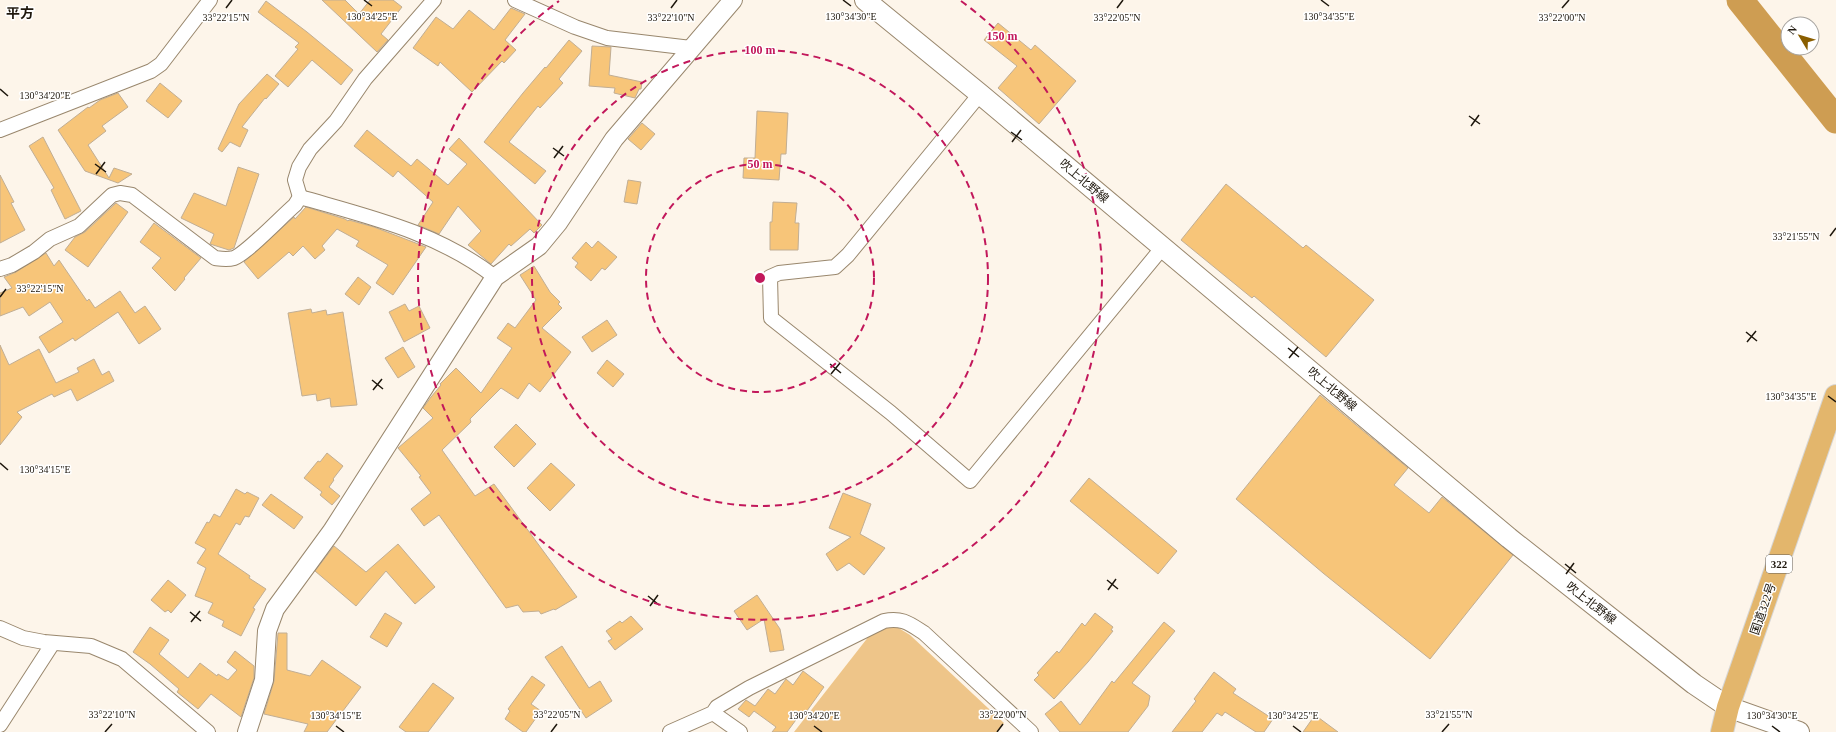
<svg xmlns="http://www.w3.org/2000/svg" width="1836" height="732" viewBox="0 0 1836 732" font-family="'Times New Roman','Noto Sans JP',serif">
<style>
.green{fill:#eec589}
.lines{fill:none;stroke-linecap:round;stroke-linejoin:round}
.river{stroke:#ce9d52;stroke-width:27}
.building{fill:#f7c579;stroke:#c1ae94}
.minor-casing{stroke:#99876d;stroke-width:16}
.tertiary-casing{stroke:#99876d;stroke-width:20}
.secondary-casing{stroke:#99876d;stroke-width:22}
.trunk-casing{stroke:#d6d5d3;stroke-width:24}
.minor{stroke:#fff;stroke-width:14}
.tertiary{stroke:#fff;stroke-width:18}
.secondary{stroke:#fff;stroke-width:20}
.trunk{stroke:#e3b66c;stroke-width:22}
.ticks{fill:none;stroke:#1e170d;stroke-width:1.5}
.ring{fill:none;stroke:#c2185b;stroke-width:2;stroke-dasharray:7 5}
.labels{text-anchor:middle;stroke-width:3;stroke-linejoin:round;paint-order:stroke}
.shield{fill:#fff;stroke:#625d56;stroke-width:1}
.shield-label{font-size:11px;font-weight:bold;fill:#1e170d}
.street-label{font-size:12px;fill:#1e170d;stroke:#fff}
.quarter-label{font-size:14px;font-weight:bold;fill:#1e170d;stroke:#fff}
.ticks-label{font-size:10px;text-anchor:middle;fill:#1e170d;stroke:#fff;stroke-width:3;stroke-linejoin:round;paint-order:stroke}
.centre{fill:#c2185b;stroke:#fff;stroke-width:2}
.ring-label{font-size:12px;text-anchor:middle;font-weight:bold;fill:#c2185b;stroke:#fff;stroke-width:3;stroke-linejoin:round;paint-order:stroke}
</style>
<rect width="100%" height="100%" fill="#fdf5ea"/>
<path class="green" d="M889,627h8l13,8 94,88 -7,9h-203l75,-96z"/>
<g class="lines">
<path class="river" d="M1740,0l96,120"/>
</g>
<g class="building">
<path d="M322,0h23l14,14 11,-14h23l9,7 -21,27 7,6 -11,12z"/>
<path d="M266,1l41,31 46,38 -12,15 -29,-25 -24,27 -13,-11 23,-27 -3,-2 4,-4 -41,-31z"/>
<path d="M511,8l14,6 -20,26 11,10 -12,13 -2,-2 -30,31 -32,-30 -2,4 -25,-18 23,-31 17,12 16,-19 25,20z"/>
<path d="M998,23l33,27 4,-5 41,36 -37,43 -41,-36 19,-22 -33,-26z"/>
<path d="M569,40l13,11 -23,28 4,4 -23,25 -2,-2 -29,36 37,29 -11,13 -51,-42 39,-49 22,-26 1,1z"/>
<path d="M592,46l19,1 -2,28 33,7 -1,7h-2l-4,9 -21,-5 1,-5 -26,-2z"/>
<path d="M267,74l12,10 -13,15 -1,-1 -23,29 6,3 -8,17 -10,-5 -8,10 -4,-3 21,-45z"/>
<path d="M160,83l22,18 -14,17 -22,-17z"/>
<path d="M118,93l10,14 -26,19 4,5 -18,14 21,33 5,-10 18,6 -14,9 -33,-12 -27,-41 30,-23 1,1 11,-8z"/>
<path d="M757,111l31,2 -2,41h-5l-2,26 -36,-2 1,-20h11z"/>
<path d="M642,123l13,11 -14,16 -13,-11z"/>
<path d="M367,130l44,36 6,-7 31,26 19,-21 -18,-15 10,-11 83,87 -8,8 -4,-4 -19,17 -2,-2 -18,20 -23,-19 13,-14 -23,-25 -19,28 -21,-9 15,-23 -35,-31 -5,6 -39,-31z"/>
<path d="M43,137l38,74 -16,8 -14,-29 3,-2 -25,-42z"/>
<path d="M238,167l21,7 -25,74 -5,2 -19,-6 4,-10 -33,-16 13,-25 32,13z"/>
<path d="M0,175l14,27 -3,1 14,27 -25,13z"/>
<path d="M628,180l13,2 -4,22 -13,-2z"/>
<path d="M1226,184l77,64 3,-3 68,55 -48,57 -72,-61 -2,2 -71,-58z"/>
<path d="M773,202l24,1 -2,20h4l-1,27h-28v-28h2z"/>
<path d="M116,203l12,9 -40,55 -23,-17 10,-13 10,-5z"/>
<path d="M306,207l39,12 3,2 1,-1 25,7 52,20 -33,48 -17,-12 12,-18 -32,-19 3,-5 -22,-12 -15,17 3,4 -10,9 -12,-13 -10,10 -4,-4 -31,27 -14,-17 50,-45 1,2z"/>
<path d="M154,223l47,35 -17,20 1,1 -10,12 -23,-23 9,-10 -21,-16z"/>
<path d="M598,241l19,16 -12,13 -3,-2 -11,13 -16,-14 3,-4 -6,-5 14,-16 6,6z"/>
<path d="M46,253l8,13 5,-6 28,41 2,-2 6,9 25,-17 15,22 10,-7 16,23 -22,15 -21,-32 -43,29 -2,-3 -24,15 -10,-16 24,-15 -13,-20 -21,14 -6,-9 -23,9v-23l12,-5 -8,-11 12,-5z"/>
<path d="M534,266l16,26 10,10 -2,2 4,4 -20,20 29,24 -31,40 -11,-9 -11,16 -17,-11 -31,31 1,3 -29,28 33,46 19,-12 83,113 -22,13 -1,-1 -13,5 -2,-3 -16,1 -5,-7 -12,3 -67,-93 -15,11 -13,-17 20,-16 -12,-16 2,-1 -23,-28 35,-30 -10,-10 8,-11 10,-12 -1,-1 16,-16 25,25 31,-45 -15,-10 11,-15 7,5 21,-28 -16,-25z"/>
<path d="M358,277l13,10 -12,18 -14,-11z"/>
<path d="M405,304l4,7 10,-5 11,22 -26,14 -15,-30z"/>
<path d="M311,309l1,4 14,-3 1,5 16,-3 14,93 -26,2 -1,-9 -13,3 -1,-7 -14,2 -14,-83z"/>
<path d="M607,320l10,15 -25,17 -10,-15z"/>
<path d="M0,345l9,20 30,-16 17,34 23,-11 -2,-4 17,-9 8,16 7,-4 5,10 -37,20 -6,-12 -17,8 -2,-3 -35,18 5,5 -22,28z"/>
<path d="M403,347l12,20 -17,11 -13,-20z"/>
<path d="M607,360l17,14 -11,13 -16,-14z"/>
<path d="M1320,395l88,73 -14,17 35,28 13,-16 71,58 -83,104 -107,-86 -87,-74z"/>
<path d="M516,424l20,20 -22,23 -20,-20z"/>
<path d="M327,453l16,13 -10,13 1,1 -5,7 11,9 -8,9 -12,-10 2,-3 -18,-14 14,-17 2,1z"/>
<path d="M551,463l24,22 -25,26 -23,-23z"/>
<path d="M1089,478l88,73 -19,23 -88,-73z"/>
<path d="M236,489l9,5 2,-2 12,6 -10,19 -4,-1 -5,9 -4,-2 -18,31 32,22 -1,2 17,11 -13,19 2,1 -14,27 -19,-10 2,-5 -16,-8 5,-10 -18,-7 11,-28 -9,-5 9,-14 -11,-6 12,-21 2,1 5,-9 6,3z"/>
<path d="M843,493l28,11 -11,30 25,14 -21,27 -15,-12 -12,8 -11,-17 25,-17 -22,-9z"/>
<path d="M271,494l32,23 -9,12 -32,-24z"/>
<path d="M398,544l37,43 -20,17 -29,-33 -30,35 -41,-35 19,-25 32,26z"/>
<path d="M168,580l18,15 -15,18 -3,-3 -3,2 -14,-12z"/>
<path d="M757,595l23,34 4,21 -14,2 -6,-33 -17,11 -13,-19z"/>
<path d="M385,613l17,10 -15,24 -17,-10z"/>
<path d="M1095,613l18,14 -2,3 2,1 -25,31 -34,37 -20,-19 5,-5 -2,-2 20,-22 2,2 23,-30 3,3z"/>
<path d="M631,616l12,13 -28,21 -7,-9 4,-2 -6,-8 14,-10 2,2z"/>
<path d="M1164,622l11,9 -43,52 18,13 -2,10 -20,26h-68l-15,-18 16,-13 19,24 32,-44 2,2z"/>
<path d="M150,627l19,13 -10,14 29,24 12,-15 17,13 1,-2 10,6 9,-10 -10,-8 8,-11 19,15v12l-13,39 -30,-23 -13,15 -21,-17 2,-3 -29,-25 -17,-12z"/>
<path d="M278,633h9v37l23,6 12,-16 39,27 -34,45h-23l4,-8 -44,-10 10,-33z"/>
<path d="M562,646l27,42 11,-7 12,20 -26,17 -41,-61z"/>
<path d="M803,671l21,16 -20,28 -3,-2 -14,19h-15l4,-5 -22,-16 -5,6 -11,-8 8,-9 9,6 13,-17 7,5 11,-15 7,6z"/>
<path d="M1214,672l22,17 -3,4 40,26 -9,13h-8l-31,-20 -3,4 -5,-3 -15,19h-30l24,-31 -2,-2z"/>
<path d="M532,676l13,9 -14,19 10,7 -15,21h-3l-18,-13 5,-8 -2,-2z"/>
<path d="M433,683l21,15 -26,34h-22l-7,-5z"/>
<path d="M1315,715l23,17h-35z"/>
</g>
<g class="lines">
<defs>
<g id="minor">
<path d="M515,0l60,27 32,11 84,10"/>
<path d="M980,94l-132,161 -13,12 -56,6 -9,4 1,41 120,95 79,68 193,-234"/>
<path d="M0,130l151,-59 10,-7 49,-64"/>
<path d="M300,197l-5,-17 4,-13 11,-18 26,-28 29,-42 69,-79"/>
<path d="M300,197c69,20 137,35 195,80"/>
<path d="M0,269l12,-4 22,-13 16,-13 29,-13 33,-31 8,-2 12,2 83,63c7,1 12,2 19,0 13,-5 48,-42 61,-53l5,-8"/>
<path d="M0,628l23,10 21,4 47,4 31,13 86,73"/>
<path d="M713,713l27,19"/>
<path d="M0,725l53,-82"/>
<path d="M670,732l43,-19 4,-6 32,-19 135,-67c18,-4 26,3 40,12l107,99"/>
</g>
<path id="tertiary" d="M247,732l17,-52 3,-49 8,-22 57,-78 163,-254 44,-31 19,-23 56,-84 119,-139"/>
<path id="secondary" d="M865,0l115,94 529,444 185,146 34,23 71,25"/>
<path id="trunk" d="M1722,732l6,-25 108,-311"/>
</defs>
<use href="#minor" class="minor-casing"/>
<use href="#tertiary" class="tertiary-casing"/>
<use href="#secondary" class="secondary-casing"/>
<use href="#trunk" class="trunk-casing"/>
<use href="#minor" class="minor"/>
<use href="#tertiary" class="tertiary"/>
<use href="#secondary" class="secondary"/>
<use href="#trunk" class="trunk"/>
</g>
<path class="ticks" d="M364,0l8,6M843,0l8,6M1321,0l8,6M226,8l6,-8M671,8l6,-8M1117,8l6,-8M1562,8l7,-8M0,89l8,7M1469,116l11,8M1471,126l8,-11M1011,132l11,8M1012,142l9,-12M553,148l11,8M554,158l9,-12M95,164l11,8M96,174l9,-12M1830,236l6,-8M0,297l6,-8M1746,332l11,9M1747,342l9,-11M1288,348l11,9M1289,358l9,-11M830,364l11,9M831,374l9,-11M372,380l11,9M373,390l9,-11M1828,396l8,6M0,463l8,7M1565,564l11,9M1566,574l8,-11M1107,580l11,9M1108,590l8,-11M648,596l11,9M650,606l8,-11M190,612l11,9M191,622l9,-11M336,726l8,6M814,726l8,6M1293,726l8,6M1772,726l8,6M105,732l7,-8M551,732l6,-8M997,732l6,-8M1442,732l7,-8"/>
<g class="ring">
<circle cx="760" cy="278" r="114"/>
<circle cx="760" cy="278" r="228"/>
<path d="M961 1A342 342 0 1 1 559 1"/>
</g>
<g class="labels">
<rect class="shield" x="1766" y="555" width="26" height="18" rx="3"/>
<g class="shield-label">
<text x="1779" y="568">322</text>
</g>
<g class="street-label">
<text transform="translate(1084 181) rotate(40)" y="4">吹上北野線</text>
<text transform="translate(1332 389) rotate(40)" y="4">吹上北野線</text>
<text transform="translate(1591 603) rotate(38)" y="4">吹上北野線</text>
<text transform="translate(1763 609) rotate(-71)" y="4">国道322号</text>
</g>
<g class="quarter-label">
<text x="20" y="18">平方</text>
</g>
</g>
<g class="ticks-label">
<text x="372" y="20">130°34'25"E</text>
<text x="851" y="20">130°34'30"E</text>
<text x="1329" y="20">130°34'35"E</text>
<text x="226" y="21">33°22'15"N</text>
<text x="671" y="21">33°22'10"N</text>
<text x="1117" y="21">33°22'05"N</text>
<text x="1562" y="21">33°22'00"N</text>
<text x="45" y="99">130°34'20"E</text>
<text x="1796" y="240">33°21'55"N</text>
<text x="40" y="292">33°22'15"N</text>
<text x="1791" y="400">130°34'35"E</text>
<text x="45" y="473">130°34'15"E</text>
<text x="112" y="718">33°22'10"N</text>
<text x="557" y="718">33°22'05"N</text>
<text x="1003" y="718">33°22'00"N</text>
<text x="1449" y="718">33°21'55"N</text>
<text x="336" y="719">130°34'15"E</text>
<text x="814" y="719">130°34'20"E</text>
<text x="1293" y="719">130°34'25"E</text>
<text x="1772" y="719">130°34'30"E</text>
</g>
<circle cx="760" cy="278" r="6" class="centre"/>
<g class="ring-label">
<text x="1002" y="40">150 m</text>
<text x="760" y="54">100 m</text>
<text x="760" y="168">50 m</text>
</g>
<g transform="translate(1800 36) rotate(308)"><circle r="19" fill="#ffffff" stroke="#a5a29e"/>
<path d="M0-3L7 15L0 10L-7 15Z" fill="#8a5e00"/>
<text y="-6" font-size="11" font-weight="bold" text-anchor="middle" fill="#1e170d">N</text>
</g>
</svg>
